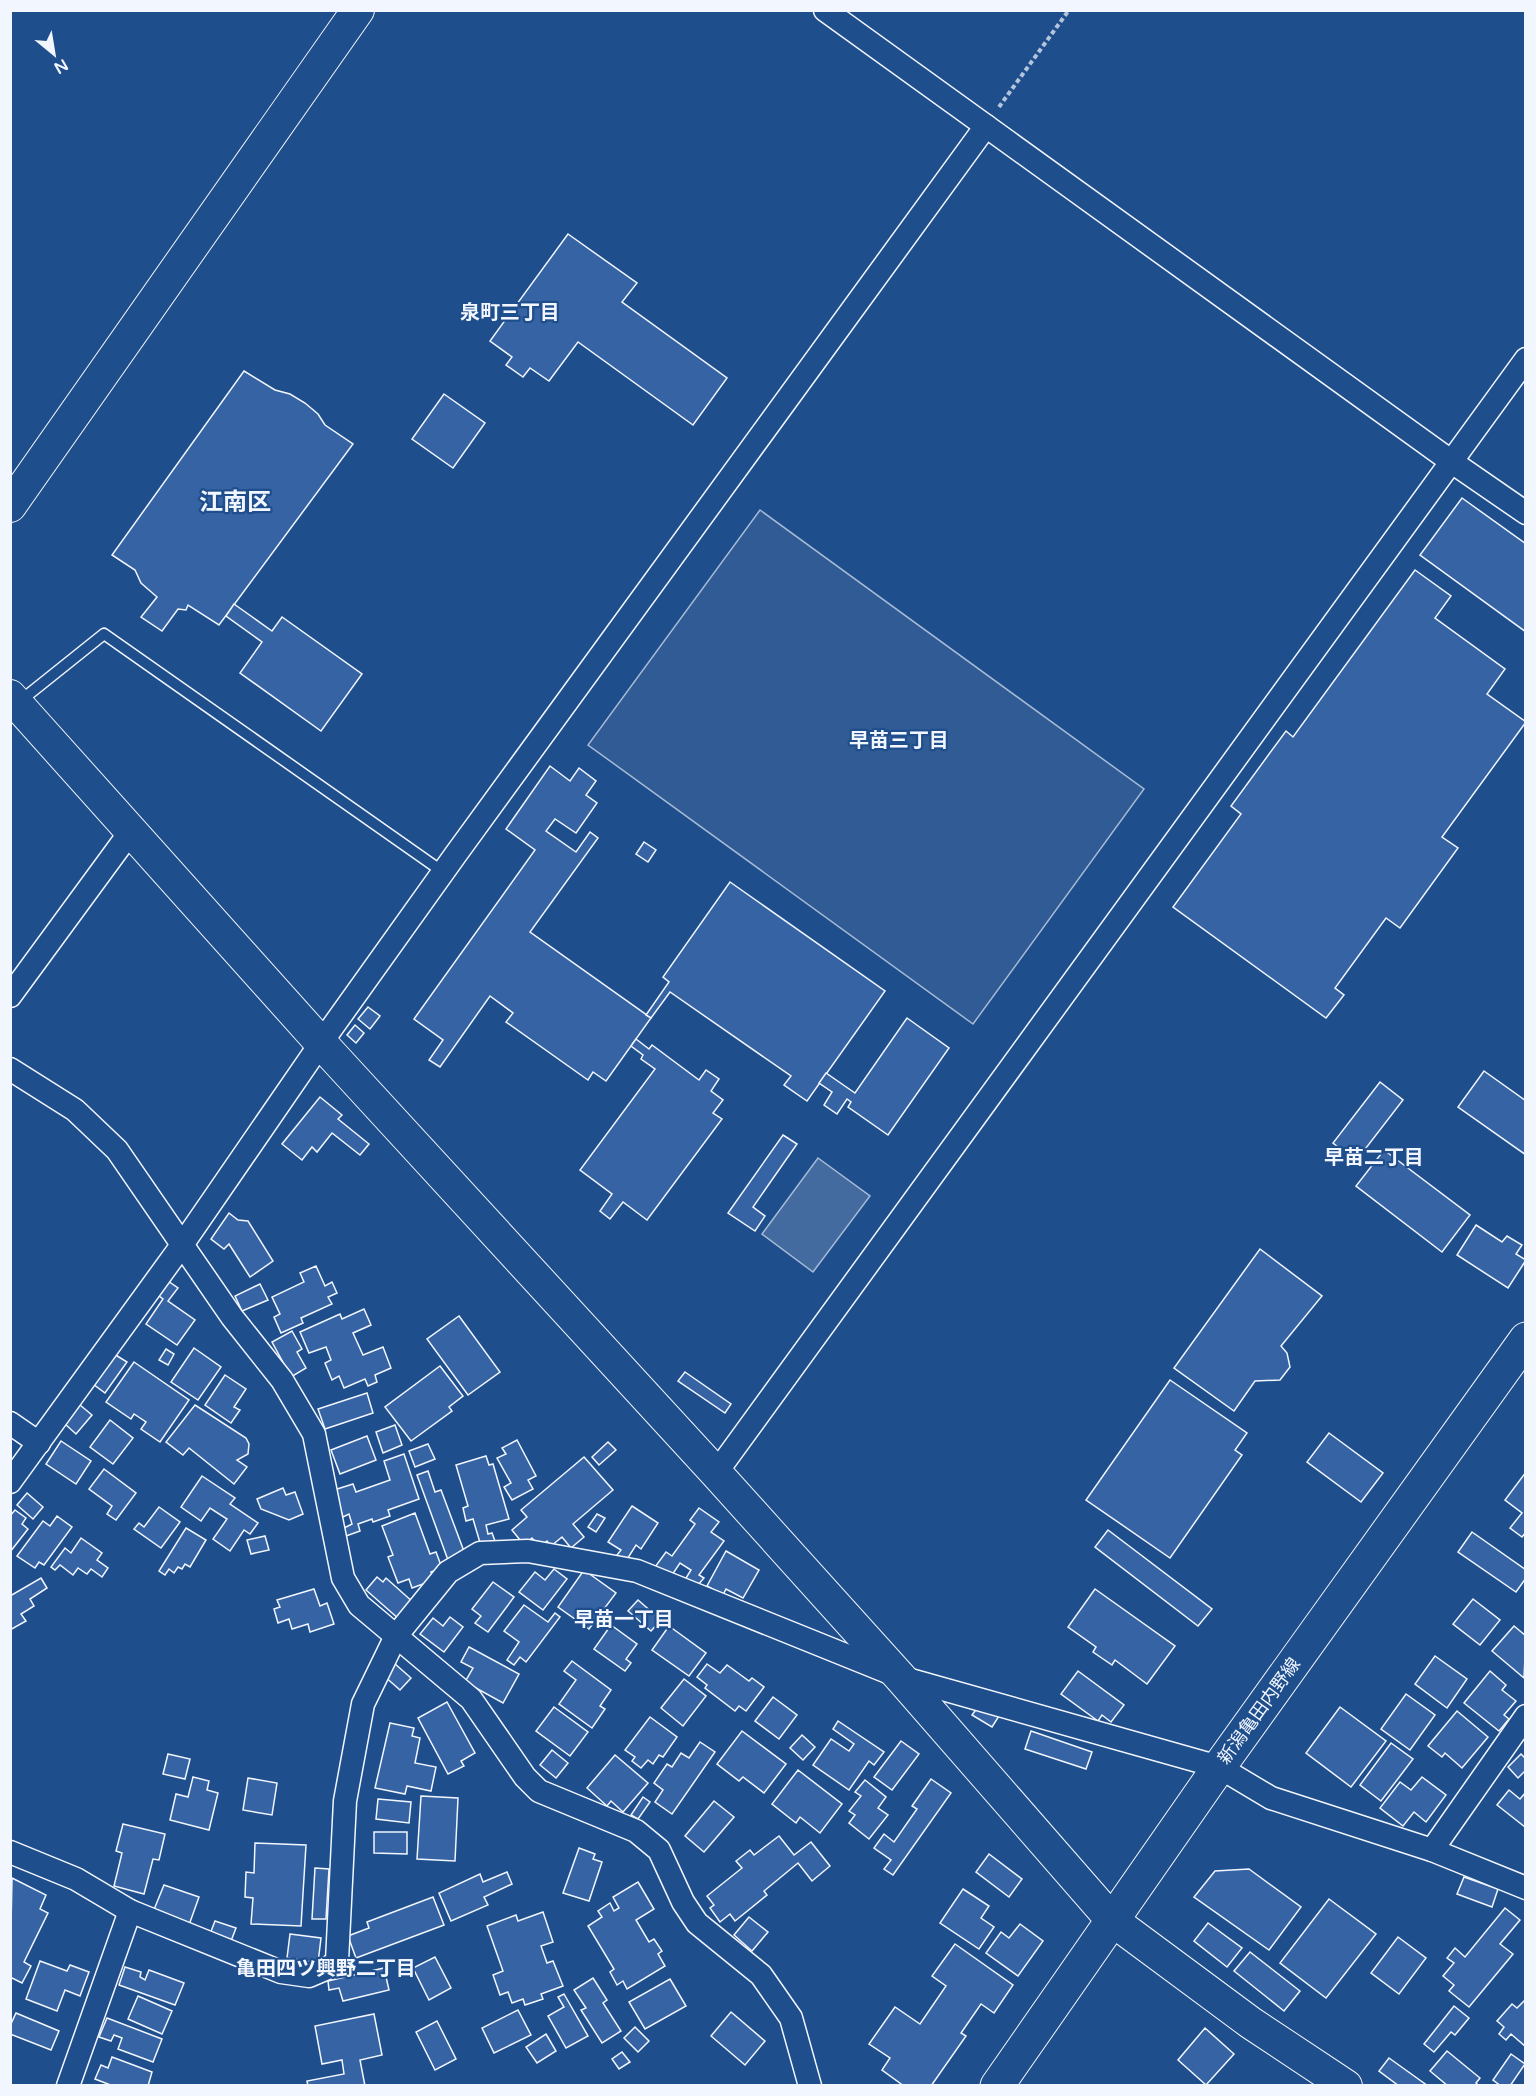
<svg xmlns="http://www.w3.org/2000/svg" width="1536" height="2096" viewBox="0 0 1536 2096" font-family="'Varela Round','Noto Sans JP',sans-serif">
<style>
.built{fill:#305b95;stroke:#a8bbd7;stroke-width:1.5}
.water{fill:#446ba0;stroke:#a8bbd7;stroke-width:1.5}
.building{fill:#3563a3;stroke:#f2f6ff;stroke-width:1.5}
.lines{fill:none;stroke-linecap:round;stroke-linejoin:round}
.lane-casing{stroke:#f2f6ff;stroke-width:13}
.street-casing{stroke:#f2f6ff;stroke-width:25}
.secondary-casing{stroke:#f2f6ff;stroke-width:34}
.primary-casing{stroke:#f2f6ff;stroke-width:35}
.path{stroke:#b3c4dc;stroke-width:4;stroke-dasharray:4.5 3;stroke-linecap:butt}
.lane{stroke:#1f4e8c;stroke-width:10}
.street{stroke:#1f4e8c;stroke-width:22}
.secondary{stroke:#1f4e8c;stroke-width:32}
.primary{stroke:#1f4e8c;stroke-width:33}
.labels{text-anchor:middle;stroke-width:4.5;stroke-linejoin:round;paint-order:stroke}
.street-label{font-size:18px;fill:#f2f6ff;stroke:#1f4e8c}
.neighbourhood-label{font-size:20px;font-weight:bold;fill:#f2f6ff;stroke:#1f4e8c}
.district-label{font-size:24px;font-weight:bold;fill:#f2f6ff;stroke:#1f4e8c}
</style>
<rect width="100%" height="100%" fill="#1f4e8c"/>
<path class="built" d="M760,510l384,279 -171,235 -385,-279z"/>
<path class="water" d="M818,1158l52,38 -57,76 -51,-38z"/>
<g class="building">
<path d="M568,234l69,49 -15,19 105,76 -34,47 -115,-83 -29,39 -19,-13 -7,9 -17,-12 6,-8 -22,-16z"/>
<path d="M244,371l31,19 15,4 15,9 13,11 7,11 28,19 -134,181 -31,-20 -2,5 -8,-1 -16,22 -21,-14 16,-20 -16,-14 -6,-13 -23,-15z"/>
<path d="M444,394l41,29 -32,45 -41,-29z"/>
<path d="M1462,498l64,46v88l-106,-77z"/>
<path d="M1415,570l36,26 -16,22 70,51 -18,25 39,28 -84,115 16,11 -58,80 -14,-10 -51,70 9,7 -18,23 -153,-111 68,-93 -10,-8 55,-75 7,6z"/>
<path d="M234,604l38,27 10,-14 80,57 -41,57 -81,-58 22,-31 -36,-26z"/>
<path d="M550,766l20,15 9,-13 17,13 -10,14 11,8 -21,30 -21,-14 -9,12 30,21 14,-20 8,6 -68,94 121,86 -45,63 -13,-9 -5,8 -82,-58 7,-9 -23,-17 -50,71 -11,-7 14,-20 -29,-21 121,-169 -29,-21z"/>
<path d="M644,842l12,8 -8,12 -12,-8z"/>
<path d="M730,882l155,109 -78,110 -23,-16 7,-9 -121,-84 -19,26 -5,-3 23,-33 -6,-5z"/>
<path d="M368,1007l12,9 -10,13 -12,-10z"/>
<path d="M907,1018l42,30 -61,87 -40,-28 3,-5 -4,-3 -10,15 -13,-9 8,-13 -13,-9 7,-10 29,20z"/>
<path d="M355,1025l9,8 -8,10 -9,-8z"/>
<path d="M636,1039l13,10 3,-4 47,35 7,-10 13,9 -8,12 12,9 -10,13 9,6 -75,101 -24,-18 -13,17 -10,-8 12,-17 -32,-24 75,-101 -14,-10 2,-4 -12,-9z"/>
<path d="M1484,1071l42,30v54l-68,-48z"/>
<path d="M1380,1082l23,18 -47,61 -23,-18z"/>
<path d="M320,1097l22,18 -4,4 31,25 -9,11 -28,-22 -15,19 -5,-5 -10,13 -20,-16z"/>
<path d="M783,1135l14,9 -44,63 12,9 -10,15 -27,-18z"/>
<path d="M1384,1150l86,65 -28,37 -86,-66z"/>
<path d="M229,1213l9,7 10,1 25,40 -23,16 -21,-33 -5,5 -13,-10z"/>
<path d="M1476,1225l26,17 5,-6 15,9 -6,9 10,6 -18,28 -51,-33z"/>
<path d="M1260,1249l62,47 -41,50 6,7 3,14 -10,13 -25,1 -21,30 -60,-43z"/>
<path d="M316,1266l9,20 7,-4 5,11 -9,4 4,7 -31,14 2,5 -22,10 -7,-16 6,-3 -8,-17 32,-15 -4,-9z"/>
<path d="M165,1279l13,9 -10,13 27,19 -18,25 -31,-21 17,-25 -8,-6z"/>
<path d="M260,1284l8,16 -26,11 -7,-15z"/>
<path d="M364,1309l7,16 -18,8 10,22 20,-8 8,21 -16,7 2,7 -9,4 -3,-7 -21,9 -5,-12 -7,4 -7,-17 6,-3 -5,-13 -17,6 -9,-21 40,-18 2,5z"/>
<path d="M459,1316l41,56 -32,23 -41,-56z"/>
<path d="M292,1331l10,18 -5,3 9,16 -15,9 -19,-35z"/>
<path d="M194,1348l27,19 -23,33 -27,-18z"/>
<path d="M166,1349l8,5 -6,11 -9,-5z"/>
<path d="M114,1354l13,8 -22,31 -12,-9z"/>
<path d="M134,1362l55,38 -29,42 -19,-13 5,-7 -12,-8 -3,5 -25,-17z"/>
<path d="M440,1366l23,30 -14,11 3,4 -41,30 -26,-34z"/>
<path d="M685,1372l46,32 -6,9 -47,-32z"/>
<path d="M225,1375l21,14 -12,18 6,3 -9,13 -26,-18z"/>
<path d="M1170,1380l77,53 -12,17 7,5 -72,103 -84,-58z"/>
<path d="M367,1393l6,20 -48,16 -7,-20z"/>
<path d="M80,1405l12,10 -16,19 -11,-10z"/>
<path d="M195,1405l51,33 3,6 -1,10 -11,6 10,7 -13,17 -45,-36 -6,7 -17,-13z"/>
<path d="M110,1420l23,18 -20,26 -23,-17z"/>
<path d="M395,1425l7,20 -19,8 -7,-21z"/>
<path d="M1329,1433l54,40 -22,29 -54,-40z"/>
<path d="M367,1436l9,24 -36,14 -9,-24z"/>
<path d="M517,1440l19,36 -8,4 5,9 -21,11 -8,-13 7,-4 -14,-25 9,-4 -4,-6z"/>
<path d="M61,1441l30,20 -15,23 -30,-20z"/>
<path d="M608,1442l8,8 -17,15 -7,-8z"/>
<path d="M428,1444l7,15 -20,8 -6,-16z"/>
<path d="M404,1454l15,45 -31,11 2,6 -17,6 -1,-3 -14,5 2,7 -14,5 -2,-8 8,-4 -3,-10 -6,3 -9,-27 19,-6 3,8 34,-12 -6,-19z"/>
<path d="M486,1456l3,9 4,-1 16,55 -23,6 2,9 4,-1 3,8 -14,5 -8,-27 -7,2 -3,-13 5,-2 -12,-41z"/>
<path d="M584,1457l29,33 -40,34 11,13 -13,11 -9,-11 -11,9 -4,-5 -7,6 -8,-9 -8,7 -12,-15 15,-13 -6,-7z"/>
<path d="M104,1469l32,24 -20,27 -9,-6 5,-8 -23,-17z"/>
<path d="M428,1471l7,21 6,-2 24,64 -17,6 -31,-85z"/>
<path d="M1526,1472v60l-4,5 -12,-9 12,-15 -17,-13z"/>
<path d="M202,1476l33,22 -5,6 28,19 -8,11 -6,-4 -14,21 -17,-12 14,-20 -17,-11 -9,13 -20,-14z"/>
<path d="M283,1488l3,7 9,-3 8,22 -14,6 -28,-11 -4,-10z"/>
<path d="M27,1493l16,14 -10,12 -16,-14z"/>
<path d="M632,1506l26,17 -17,26 -5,-4 -10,16 -9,-6 4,-5 -13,-8z"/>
<path d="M159,1507l21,15 -19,26 -27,-19 5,-6 5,4z"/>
<path d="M699,1508l20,14 -8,10 13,9 -25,34 5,3 -7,8 -11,-8 5,-8 -11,-7 -10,15 -15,-11 11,-15 6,4 23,-32 -5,-4z"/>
<path d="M15,1510l11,8 -4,6 6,5 -18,23v-36z"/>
<path d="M415,1513l15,41 6,-2 6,16 -11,4 3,8 -22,8 -3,-9 -11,4 -10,-26 5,-2 -11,-29z"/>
<path d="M597,1514l8,4 -9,14 -8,-5z"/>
<path d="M57,1516l15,11 -28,38 -5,-3 -4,6 -18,-12 26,-35 7,5z"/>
<path d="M186,1528l20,12 -16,27 -5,-3 -3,5 -4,-2 -4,6 -5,-4 -4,6 -6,-4z"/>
<path d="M1108,1530l104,79 -14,17 -103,-79z"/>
<path d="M1472,1532l54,38v8l-10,14 -58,-40z"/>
<path d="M265,1536l4,14 -18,4 -4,-14z"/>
<path d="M81,1538l21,15 -5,7 11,8 -6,9 -11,-8 -4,5 -9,-6 -5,7 -13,-10 -5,5 -4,-3 14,-19 6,5z"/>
<path d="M726,1551l33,19 -16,28 -17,-9 -3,6 -16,-9z"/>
<path d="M554,1569l13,10 -24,31 -24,-18 16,-20 10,8z"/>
<path d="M584,1570l32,23 -27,36 -31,-22z"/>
<path d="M377,1577l6,5 3,-4 28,25 -14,17 -34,-30z"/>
<path d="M41,1578l6,10 -17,11 4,7 -13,8 5,7 -16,9v-34z"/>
<path d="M493,1582l21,15 -26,35 -13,-9 6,-7 -9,-7z"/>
<path d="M314,1589l6,17 7,-3 7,21 -24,8 -2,-8 -16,5 -3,-10 -11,4 -4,-14 6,-2 -3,-7z"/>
<path d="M1095,1589l80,57 -28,38 -32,-24 -3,5 -19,-13 3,-5 -28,-20z"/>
<path d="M1473,1599l27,21 -20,25 -27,-21z"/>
<path d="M638,1600l23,20 -10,11 -23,-20z"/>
<path d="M524,1605l24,17 7,-9 5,4 -34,45 -6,-5 -6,8 -7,-5 12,-18 -15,-11z"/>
<path d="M450,1617l13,10 -19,25 -24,-18 13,-16 10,8z"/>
<path d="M611,1625l26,19 -11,15 5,4 -6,8 -31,-22z"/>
<path d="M669,1626l37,27 -17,23 -37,-26z"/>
<path d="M1514,1626l12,10 -2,42 -32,-27z"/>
<path d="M469,1647l50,27 -16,29 -38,-21 8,-14 -12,-6z"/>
<path d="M1435,1656l32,23 -20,29 -32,-24z"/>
<path d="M572,1661l39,29 -11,16 5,3 -13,19 -33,-24 17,-24 -12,-9z"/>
<path d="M394,1663l17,15 -11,12 -17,-15z"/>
<path d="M707,1664l13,9 7,-8 22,16 3,-3 12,9 -18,24 -7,-5 -4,5 -30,-23 2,-3 -10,-8z"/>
<path d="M1078,1671l46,34 -13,17 -9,-7 -4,6 -37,-27z"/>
<path d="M1490,1671l16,14 -4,5 14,11 -12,14 5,4 -10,12 -35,-28z"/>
<path d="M684,1679l22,17 -23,30 -22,-18z"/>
<path d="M1406,1694l29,21 -25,35 -29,-21z"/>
<path d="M773,1697l24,18 -18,24 -24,-18z"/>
<path d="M447,1702l28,51 -14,8 3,5 -16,8 -30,-56z"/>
<path d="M980,1704l19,12 -7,11 -20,-12z"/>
<path d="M554,1707l34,25 -18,24 -34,-25z"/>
<path d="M1340,1707l46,34 -35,46 -45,-34z"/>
<path d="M1457,1711l31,26 -26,31 -17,-15 -3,4 -14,-11z"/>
<path d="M650,1717l27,20 -14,20 -4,-2 -6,9 -5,-4 -7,8 -9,-7 3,-4 -10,-7z"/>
<path d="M838,1721l46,31 -10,13 -5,-4 -20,29 -36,-25 18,-26 18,12 5,-7 -21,-15z"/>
<path d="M390,1723l24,5 -2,8 8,2 -5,25 21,4 -5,24 -24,-5 -2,8 -30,-6z"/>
<path d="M742,1731l44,33 -22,29 -21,-16 -4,4 -22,-17z"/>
<path d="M1031,1731l61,21 -6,17 -61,-20z"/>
<path d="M802,1735l13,12 -12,13 -13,-12z"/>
<path d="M901,1741l18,13 -27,36 -18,-13z"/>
<path d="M700,1742l15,10 -43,62 -17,-12 8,-12 -9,-7 13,-19 5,3 9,-14 8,5z"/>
<path d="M1391,1743l22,16 -32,42 -21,-16z"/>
<path d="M552,1750l16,13 -12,15 -16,-13z"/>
<path d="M168,1754l22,5 -5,20 -22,-5z"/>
<path d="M1521,1754l5,5v11l-8,8 -10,-11z"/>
<path d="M615,1755l33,28 -25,29 -12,-11 -4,5 -20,-18z"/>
<path d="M798,1770l44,34 -22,29 -20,-16 -4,6 -24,-19z"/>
<path d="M193,1777l16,4 -2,9 11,3 -9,37 -39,-10 6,-26 12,3z"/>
<path d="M1422,1777l24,18 -20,27 -12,-10 -11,14 -23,-18 20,-26 11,8z"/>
<path d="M248,1778l29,5 -5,32 -29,-5z"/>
<path d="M931,1779l20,14 -58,82 -9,-6 7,-9 -17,-12 10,-14 10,8 23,-33 -5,-3z"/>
<path d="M865,1780l21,17 -8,11 10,7 -19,24 -20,-16 6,-8 -6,-4 12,-15 -6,-4z"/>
<path d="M1509,1790l11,9 6,-7 -1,35 -28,-22z"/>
<path d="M421,1796l37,2 -3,63 -38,-2z"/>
<path d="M643,1797l7,5 -12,17 -7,-4z"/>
<path d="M378,1799l33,3 -2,21 -33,-4z"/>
<path d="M714,1801l20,16 -30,35 -19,-16z"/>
<path d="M123,1824l42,10 -6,26 -6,-1 -9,35 -30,-8 8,-33 -6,-2z"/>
<path d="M374,1832h33v22l-33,-1z"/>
<path d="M779,1836l15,19 17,-13 19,24 -18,15 -14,-18 -34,28 3,4 -32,26 -5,-7 -10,8 -10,-14 4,-3 -7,-9 35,-28 -6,-7 14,-11 4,5z"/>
<path d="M255,1843l51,2 -5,81 -50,-2 2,-26 -8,-1 1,-25 8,1z"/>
<path d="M579,1848l16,6 -2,5 9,3 -13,39 -26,-8z"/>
<path d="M989,1854l33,25 -13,18 -33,-25z"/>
<path d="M315,1868l14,1 -3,50h-14z"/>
<path d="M1249,1869l52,38 -32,43 -75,-53 21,-26z"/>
<path d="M507,1872l5,12 -28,13 4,8 -37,16 -12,-28 41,-19 3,8z"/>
<path d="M1464,1877l34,12 -6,18 -35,-13z"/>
<path d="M12,1878l34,17 -6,14 8,4 -24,49 7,4 -9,17 -12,-6z"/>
<path d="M638,1882l16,27 -18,11 13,22 5,-3 8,12 -4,3 7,12 -38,23 -4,-8 -6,4 -7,-13 4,-3 -26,-43 14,-9 -4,-6 12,-8 4,8 5,-3 -6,-11z"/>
<path d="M164,1885l35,12 -10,28 -36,-13z"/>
<path d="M963,1889l26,17 -8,12 13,9 -15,22 -39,-26z"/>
<path d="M433,1897l11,28 -88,33 -8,-22 21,-8 -2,-6z"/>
<path d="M1329,1899l47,35 -50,64 -46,-35z"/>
<path d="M1505,1908l15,12 -20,24 13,10 -44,53 -20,-16 5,-6 -11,-9 11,-13 -7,-5 8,-10 10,9z"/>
<path d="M543,1912l10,30 -12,4 6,17 6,-2 10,25 -22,8 2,5 -18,6 -2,-6 -11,4 -4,-11 -8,3 -7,-20 10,-4 -16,-45 29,-11 2,6z"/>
<path d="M749,1917l19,15 -16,19 -18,-16z"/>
<path d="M215,1921l21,7 -5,13 -21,-7z"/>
<path d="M1208,1923l34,25 -15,19 -33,-26z"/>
<path d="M1020,1924l23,17 -25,35 -32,-23 15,-21 8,6z"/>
<path d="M290,1934l31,4 -3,25 -31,-5z"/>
<path d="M1398,1937l28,21 -27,36 -28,-21z"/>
<path d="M955,1944l58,41 -19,28 -13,-9 -20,29 5,3 -35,50h-27l-22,-16 8,-12 -21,-14 26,-37 25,17 26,-38 -14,-10z"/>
<path d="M1250,1952l50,39 -16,20 -50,-40z"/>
<path d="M435,1957l16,31 -22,12 -16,-32z"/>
<path d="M40,1961l27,10 3,-6 19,7 -9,24 -15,-6 -8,21 -31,-12z"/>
<path d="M125,1967l16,5 -1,5 5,3 4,-10 35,13 -9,22 -56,-20z"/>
<path d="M384,1968l5,22 -46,11 -4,-13 -10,2 -1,-9z"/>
<path d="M593,1978l14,22 -4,3 18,28 -19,12 -21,-33 5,-2 -12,-18z"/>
<path d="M670,1979l16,27 -41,23 -16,-27z"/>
<path d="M564,1994l24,42 -22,12 -18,-32 16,-9 -6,-10z"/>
<path d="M138,1996l34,15 -10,23 -34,-15z"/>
<path d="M1526,1999v48l-15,-13 -5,6 -7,-6 5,-7 -7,-6 15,-17 5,4z"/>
<path d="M1454,2006l15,12 -14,17 -4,-3 -17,20 -10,-8z"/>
<path d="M518,2010l13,25 -37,18 -12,-25z"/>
<path d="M731,2012l34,29 -20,24 -34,-29z"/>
<path d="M16,2013l43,18 -8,19 -41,-16v-8z"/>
<path d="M374,2014l8,41 -22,5 5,26h-57l-1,-5 37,-7 -2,-14 -20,4 -7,-38z"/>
<path d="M107,2018l55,21 -9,23 -35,-13 4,-11 -8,-3 -3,6 -12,-4z"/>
<path d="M437,2021l19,38 -21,11 -19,-38z"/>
<path d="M635,2027l14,14 -11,11 -14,-14z"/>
<path d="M1205,2028l29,26 -28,31 -28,-25z"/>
<path d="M546,2034l10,17 -19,12 -11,-16z"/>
<path d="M1447,2051l33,27 -4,5 3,3h-31l-18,-15z"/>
<path d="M622,2052l8,10 -11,7 -7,-10z"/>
<path d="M1511,2054l14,10 -15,22h-9l-8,-6z"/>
<path d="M112,2057l40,15 -4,14h-35l-18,-7 6,-14 7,3z"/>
<path d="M1389,2058l39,28h-29l-20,-15z"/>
</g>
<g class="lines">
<defs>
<path id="lane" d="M19,702l85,-68 339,238"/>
<g id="street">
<path d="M825,10l627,452 74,51"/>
<path d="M10,996l121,-165"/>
<path d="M10,1069l65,41 42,40 115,167 50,63 32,54 29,144 16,27 112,94 54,78 14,14 97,40 23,19 24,52 14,21 64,52 30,43 19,68"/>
<path d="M10,1423l29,20"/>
<path d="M716,1473l810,-1114"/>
<path d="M10,1482l172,-237 139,-202 135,-189 530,-728"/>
<path d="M1432,1850l94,-134"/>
<path d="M10,1852l66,27 54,32 151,61 28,4 21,-9 7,-6 8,-160 18,-97 33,-68 52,-64 32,-19 48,-2 109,20 263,106 319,90 52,31 161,52 94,38"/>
<path d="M68,2086l62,-175"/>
</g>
<g id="secondary">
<path d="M10,506l348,-496"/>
<path d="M10,696l311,347 395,430 184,204 212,243 139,103 95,63"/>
</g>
<path id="primary" d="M997,2086l222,-319 307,-428"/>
</defs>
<use href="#lane" class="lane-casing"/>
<use href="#street" class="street-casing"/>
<use href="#secondary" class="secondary-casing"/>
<use href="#primary" class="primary-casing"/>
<path class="path" d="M999,107l70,-97"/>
<use href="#lane" class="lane"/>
<use href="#street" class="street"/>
<use href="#secondary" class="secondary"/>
<use href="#primary" class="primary"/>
</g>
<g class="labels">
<g class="street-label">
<text transform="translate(1259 1711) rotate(-54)" y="6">新潟亀田内野線</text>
</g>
<g class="neighbourhood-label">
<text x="510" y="319">泉町三丁目</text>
<text x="899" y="747">早苗三丁目</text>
<text x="1374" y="1164">早苗二丁目</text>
<text x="624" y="1626">早苗一丁目</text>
<text x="326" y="1975">亀田四ツ興野二丁目</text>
</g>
<g class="district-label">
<text x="235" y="510">江南区</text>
</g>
</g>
<rect width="1536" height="2096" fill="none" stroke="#f2f6ff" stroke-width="24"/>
<g transform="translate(54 54) rotate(150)" stroke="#1f4e8c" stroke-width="4.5" paint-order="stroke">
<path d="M0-4.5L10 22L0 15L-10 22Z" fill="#f2f6ff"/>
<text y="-9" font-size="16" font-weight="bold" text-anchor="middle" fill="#f2f6ff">N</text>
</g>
</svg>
